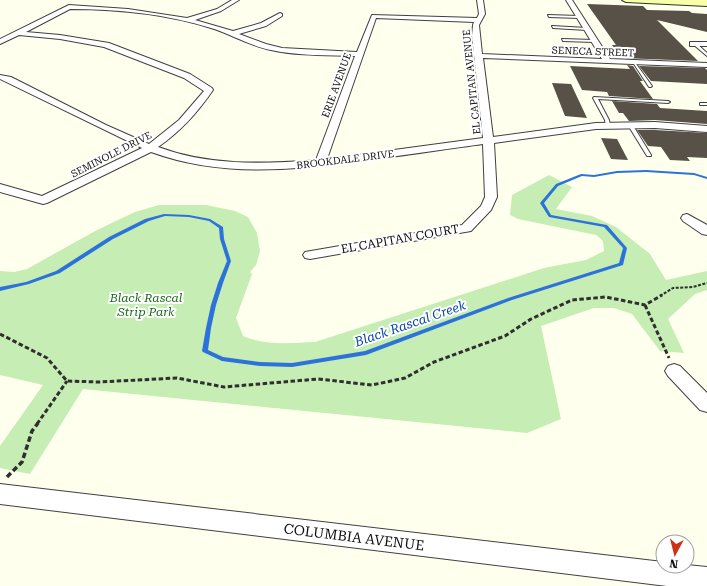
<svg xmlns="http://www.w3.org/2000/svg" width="707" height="586" viewBox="0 0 707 586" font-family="'Roboto Serif',serif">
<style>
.green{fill:#c6edb3}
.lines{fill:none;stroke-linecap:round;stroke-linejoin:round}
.stream{fill:#2c72da;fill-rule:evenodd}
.building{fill:#575148}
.lane-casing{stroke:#404040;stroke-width:2}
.street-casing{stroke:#404040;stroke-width:2}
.secondary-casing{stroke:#2f2f2f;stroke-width:2}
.path-far2{stroke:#2f2f2f;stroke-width:2;stroke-dasharray:3 1.5;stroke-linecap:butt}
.path-far1{stroke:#2f2f2f;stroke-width:3;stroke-dasharray:4.5 2.5;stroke-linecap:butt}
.path{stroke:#2f2f2f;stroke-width:3.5;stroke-dasharray:5.5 3;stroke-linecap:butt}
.lane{fill:#fff;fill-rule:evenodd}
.street{fill:#fff;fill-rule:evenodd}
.secondary{fill:#f8ffa8;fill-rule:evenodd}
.labels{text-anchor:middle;stroke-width:4;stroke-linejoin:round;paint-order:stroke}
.far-street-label{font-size:10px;fill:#0d0d0d;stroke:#fff}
.street-label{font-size:12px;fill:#0d0d0d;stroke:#fff}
.park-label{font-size:12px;font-style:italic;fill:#186b17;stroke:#fff}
.water-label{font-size:13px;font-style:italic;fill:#0a45ab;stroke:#fff}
.near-street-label{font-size:14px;fill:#0d0d0d;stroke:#fff}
</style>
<rect width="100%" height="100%" fill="#ffffed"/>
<path class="green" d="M549,175l23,12 -16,22 36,7 24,11 34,27 16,26 41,-9v19l-12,4 -27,25 16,34 -24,-2 -28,-37 -18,-6h-20l-53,18 20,93 -34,14 -444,-44 -53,85 -30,-6v-22l43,-61 -43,-10v-104l14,1 13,-3 70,-39 38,-18 24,-7h47l29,6 13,6 9,16 3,18 -4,14 -6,7 2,2 -16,44 7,18c23,10 48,7 72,6l229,-74 42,-8 18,-9 -1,-10 -7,-6 -78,-16 -8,-4 2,-20z"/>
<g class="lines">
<path class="stream" d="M646,170l48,3 13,4v2l-13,-4 -48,-3 -29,1 -23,4 -12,-1 -24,10 -14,17 7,12 56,10 20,23 -4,17 -111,35 -146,55 -74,12 -32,-1 -38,-5 -19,-9 -1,-1 4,-23 5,-23 7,-22 9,-22 -7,-22 -1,-11 -10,-7 -20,-4 -24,-1 -16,5 -36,18 -53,34 -31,11 -29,7v-4l26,-5 30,-11 53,-34 36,-18 19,-5 25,1 21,4 13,8 1,12 7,22 -8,22 -7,22 -5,23 -3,22 15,7 37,5 32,1 73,-12 143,-53 111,-35 4,-15 -19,-21 -55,-10 -9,-14 16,-19 25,-10 13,1 23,-4z"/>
</g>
<g class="building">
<path d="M587,4l56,2 4,4 42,1 3,2 15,1v18l-50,-12 41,41 -76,-3 -10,-13h4z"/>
<path d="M627,65l6,1 10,15h-3l13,18 -44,-3 -2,-4 -25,-2 -12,-24 60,3z"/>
<path d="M639,66l66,2 2,2v14l-56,-3z"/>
<path d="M552,83l19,1 16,34 -22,-2z"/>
<path d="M612,101l45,3 3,4 47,3v13l-52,-4 -26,1 -6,-8h-4z"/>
<path d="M637,130h18l52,3v25l-20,-1 3,4 -20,-1 -9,-13 -13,-1z"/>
<path d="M601,138l16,1 11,21 -17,-1z"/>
</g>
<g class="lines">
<defs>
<g id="lane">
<path d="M548,15l31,1 1,1 -1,1 -30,-1z"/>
<path d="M552,26l35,2 2,1 -2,1 -34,-2z"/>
<path d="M562,39l32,1 2,1 -2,1 -31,-1z"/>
<path d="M694,43h2l11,10v3l-13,-11z"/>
<path d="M632,61h2l18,25 -1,1h-2z"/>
<path d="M594,97l74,4 2,1 -2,1 -70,-4 11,21 1,6 -2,1 -2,-1 -1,-6 -12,-22z"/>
<rect x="700" y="103" width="7" height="2"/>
<path d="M628,124h4l19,31v1h-4l-19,-31z"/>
</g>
<g id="street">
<path d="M232,0h7l-18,11 -26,9 38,11 28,-8 19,-10 2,1v2l-16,10 -27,8 27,10 16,4 75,4 15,-37 105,3 2,-4 -2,-14h6l2,14 -6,11 3,29 120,5 -36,-59h6l38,59 97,4v4l-224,-9 10,79 103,-14 59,-1 52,4v6l-52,-4 -59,1 -102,14 3,54 -6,13 -20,21 -161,28 -5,-1 -2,-3 2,-3 157,-27 19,-19 4,-9 -2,-53c-38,5 -76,11 -115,16 -72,10 -146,18 -217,-8l-104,51 -4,1 -43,-12v-8l42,12 100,-48 -142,-69v-4l11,2 95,48 43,19 30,-24 25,-29 -20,-13 -80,-31 -44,-8 -41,-4 -19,9v-5l69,-34 59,4 59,9 30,-9zM70,9c46,0 97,5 141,19 20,6 39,18 60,22 27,6 56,5 84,6l-39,104c-54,4 -107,6 -158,-13 22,-15 40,-35 55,-57l-1,-2 -22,-14 -81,-31 -49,-8 -34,-3zM376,18l98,4 -1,3 -1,11 11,102 -156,21z"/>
<rect x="690" y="42" width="17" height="4"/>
<path d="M687,214l20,11v10l-5,-1 -19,-13 -2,-3 2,-3z"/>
<path d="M674,364l6,2 27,27v19l-7,-2 -32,-34 -3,-5 3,-5z"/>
<path d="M0,484l663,78v4h24v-1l20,2v19h-40l-667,-82z"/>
</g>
<path id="secondary" d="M622,0h85v6l-81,-4z"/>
</defs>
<use href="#lane" class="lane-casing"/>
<use href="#street" class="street-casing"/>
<use href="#secondary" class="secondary-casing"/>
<path class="path-far2" d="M660,296l13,-8 20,-1 14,-4"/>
<g class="path-far1">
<path d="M645,305l24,53"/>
<path d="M0,334l47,24 20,23 32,1 78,-4 47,9 94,-8 54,6 33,-7 29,-16 71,-26 26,-17 41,-19 34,-3 39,8 17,-10"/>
<path d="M37,424l30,-43"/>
</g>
<path class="path" d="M7,477l15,-15 10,-31 6,-8"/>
<use href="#lane" class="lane"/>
<use href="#street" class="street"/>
<use href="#secondary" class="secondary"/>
</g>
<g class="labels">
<g class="far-street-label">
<text transform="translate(593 51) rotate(2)" y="4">SENECA STREET</text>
<text transform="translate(471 82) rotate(-96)" y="4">EL CAPITAN AVENUE</text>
<text transform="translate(336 85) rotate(-70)" y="4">ERIE AVENUE</text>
<text transform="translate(111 154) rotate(-27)" y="4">SEMINOLE DRIVE</text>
<text transform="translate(345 159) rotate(-7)" y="4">BROOKDALE DRIVE</text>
</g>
<g class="street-label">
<text transform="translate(400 239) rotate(-10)" y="4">EL CAPITAN COURT</text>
</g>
<g class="park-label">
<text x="146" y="302">Black Rascal<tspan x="146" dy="14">Strip Park</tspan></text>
</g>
<g class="water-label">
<text transform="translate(410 323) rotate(-19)" y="5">Black Rascal Creek</text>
</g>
<g class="near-street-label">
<text transform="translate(354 537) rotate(7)" y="5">COLUMBIA AVENUE</text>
</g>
</g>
<g transform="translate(675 554) rotate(187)"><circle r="19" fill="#ffffff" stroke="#9e9e9e"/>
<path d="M0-3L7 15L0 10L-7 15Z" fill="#cb3218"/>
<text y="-6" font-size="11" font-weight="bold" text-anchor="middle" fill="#0d0d0d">N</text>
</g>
</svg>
